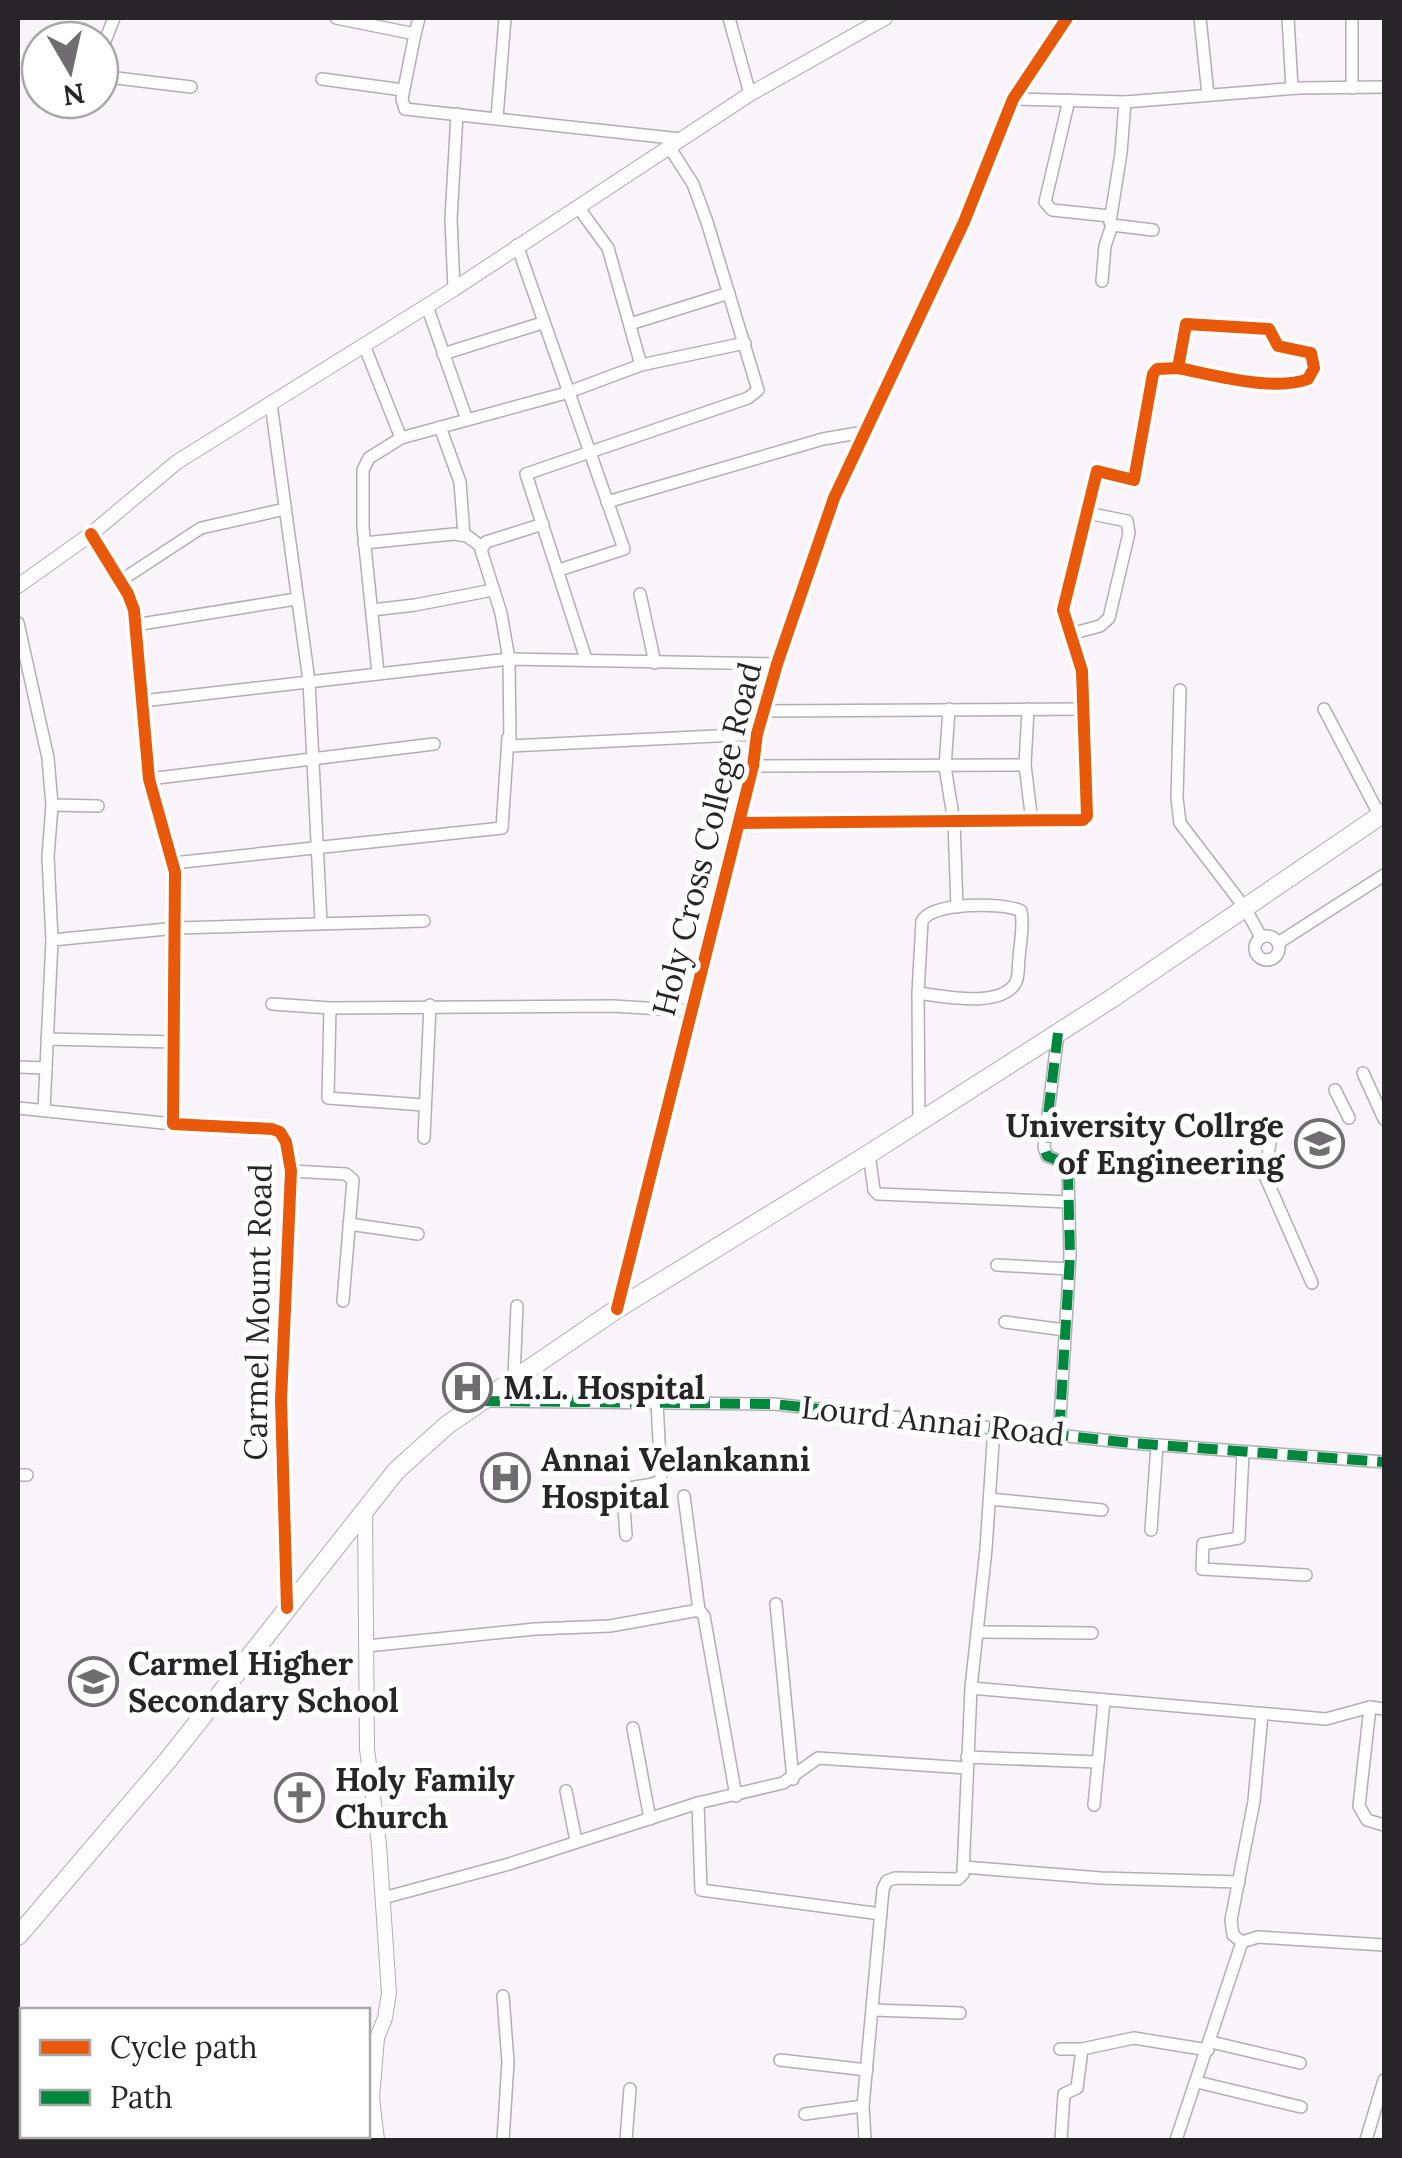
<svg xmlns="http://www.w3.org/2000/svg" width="1402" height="2158" viewBox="0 0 1402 2158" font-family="Lora,serif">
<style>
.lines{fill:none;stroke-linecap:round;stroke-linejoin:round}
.minor-casing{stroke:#b2afb3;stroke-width:14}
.tertiary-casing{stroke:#b2afb3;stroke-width:16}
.primary-casing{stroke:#b2afb3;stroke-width:20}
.minor{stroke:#fefdfe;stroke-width:11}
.tertiary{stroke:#fefdfe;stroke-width:14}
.primary{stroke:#fefdfe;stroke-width:18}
.quiet{stroke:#00873e;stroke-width:10;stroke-dasharray:20 10;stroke-linecap:butt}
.cycleway-casing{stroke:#fff;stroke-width:19}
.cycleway{stroke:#e8590c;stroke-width:12}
.labels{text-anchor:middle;stroke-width:10;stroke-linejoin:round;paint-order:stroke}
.street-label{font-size:32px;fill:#272528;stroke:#fff}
.poi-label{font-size:32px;font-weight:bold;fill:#272528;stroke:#fff;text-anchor:start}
</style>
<rect width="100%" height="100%" fill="#f8f4f9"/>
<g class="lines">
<defs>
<g id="minor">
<path d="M336,18l79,16 -13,65 3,10 276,30"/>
<path d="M729,18l21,76"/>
<path d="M1200,18l8,77"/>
<path d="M1288,18l4,70"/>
<path d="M1352,18v70"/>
<path d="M415,34l4,-16"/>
<path d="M100,54l14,-36"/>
<path d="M100,76l91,11"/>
<path d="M322,79l81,11"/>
<path d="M1013,99l112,3 174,-14 85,-1"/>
<path d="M1069,100l-24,102 7,8 58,6"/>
<path d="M1125,102l-4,51 -11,69 2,3 41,5"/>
<path d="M497,118l8,-100"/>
<path d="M517,245l107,304 -65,21"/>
<path d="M1102,281l3,-35 7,-21"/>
<path d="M454,289l-3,-70 6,-105"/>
<path d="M427,306l40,114"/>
<path d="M630,324l99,-31"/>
<path d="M364,345l37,93"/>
<path d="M443,354l99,-31"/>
<path d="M641,365l104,-22"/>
<path d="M271,404l38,277 12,241"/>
<path d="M440,427l20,55 4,53"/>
<path d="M607,502l216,-63 41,-7"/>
<path d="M543,524l-57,18 -5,8 20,63 8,46 1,87 247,-12"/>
<path d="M91,534l37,60 6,16 15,169 26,93 -2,252 99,5 8,3 6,10 5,29 -10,229 6,208"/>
<path d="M364,543l90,-9 13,2 15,11"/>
<path d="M120,581l81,-53 84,-19"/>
<path d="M640,594l15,69"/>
<path d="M372,610l43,-5 78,-15"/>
<path d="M18,623l30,135 4,47 -4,52 4,83 -8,170"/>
<path d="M135,625l161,-26"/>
<path d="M1070,634l30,-8 9,-8 20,-85 -2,-12 -40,-8"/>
<path d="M586,659l-60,-185 222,-76 10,-8 -51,-168 -14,-38 -25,-39"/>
<path d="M378,673l-15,-146v-57l6,-12 32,-20 165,-45 75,-28 -33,-117 -30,-41"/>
<path d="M1180,690l-3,108 3,25 65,85 16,29"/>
<path d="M142,701l367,-42 268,5"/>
<path d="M949,709l-4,58 9,55 3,85"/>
<path d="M1028,709l-3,56 7,57"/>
<path d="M1324,709l56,107"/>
<path d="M766,711l317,-2"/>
<path d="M753,766l272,-1"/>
<path d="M149,779l285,-35"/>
<path d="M52,805l46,1"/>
<path d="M739,823l344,-3 4,-4 -5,-145 -19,-61 34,-139 37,9 19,-106 4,-5 21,-1 8,-44 83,5 9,17 33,7 3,15 -6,11c-34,13 -94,-4 -130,-11"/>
<path d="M173,863l329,-35 6,-90"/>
<circle cx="1267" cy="948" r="12"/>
<path d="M52,940l125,-12 247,-7"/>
<path d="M1278,943l106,-68"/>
<path d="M918,993c24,3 84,16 98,-11 3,-6 2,-17 3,-24 1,-15 5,-32 2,-47 -18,-9 -89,-9 -99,10l-4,72 1,129"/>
<path d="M272,1004l58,4 283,-2 80,5"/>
<path d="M330,1008l-2,90 96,7"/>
<path d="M1058,1033l-14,114 3,9 15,6 6,11 2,83 -11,179"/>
<path d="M47,1039l128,3"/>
<path d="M18,1067l28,1"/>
<path d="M1363,1073l21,46"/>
<path d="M1335,1090l14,28"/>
<path d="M18,1108l155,16"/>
<path d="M1272,1129l-4,27 -6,13 50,114"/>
<path d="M424,1138l6,-133"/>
<path d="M869,1154l5,36 4,4 191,8"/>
<path d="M291,1171l55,3 7,6 -10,121"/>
<path d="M349,1224l69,10"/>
<path d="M997,1265l72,4"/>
<path d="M617,1309l136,-543 4,-32 20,-70 57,-166 130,-276 49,-123 54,-81"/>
<path d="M1005,1322l60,8"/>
<path d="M514,1377l3,-71"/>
<path d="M482,1401l292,3 357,39 253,19"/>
<path d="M1243,1452l-4,86 -36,6 -1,25 104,6"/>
<path d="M18,1475h9"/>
<path d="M684,1496l15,114"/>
<path d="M990,1499l112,11"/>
<path d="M1151,1530l6,-85"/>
<path d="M626,1535l-3,-42c10,-11 27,-4 38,-13l-4,-78"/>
<path d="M776,1604l17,175"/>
<path d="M977,1632l115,1"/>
<path d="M367,1646l168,-17 75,-3 89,-16 5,6 32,180"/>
<path d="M971,1688l355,31 44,-12 14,2"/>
<path d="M1370,1707l-11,99 8,14 17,5"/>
<path d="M633,1728l17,91"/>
<path d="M967,1757l131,5"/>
<path d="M566,1791l10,50"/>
<path d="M698,1803l3,87 180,24"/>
<path d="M1094,1805l10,-104"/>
<path d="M963,1867l138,11 138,4"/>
<path d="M383,1898l126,-34 189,-61 85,-20 35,-25 149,10"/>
<path d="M1242,1942l-9,-7 -2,-15 23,-119 8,-87"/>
<path d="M503,1996l5,66 -5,78"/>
<path d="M873,2010l87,3"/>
<path d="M1211,2042l89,21"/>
<path d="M1060,2049h22l52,-11 74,12"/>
<path d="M780,2060l87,10"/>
<path d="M18,2081l4,-1"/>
<path d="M1197,2082l104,25"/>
<path d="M805,2114l58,-8"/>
<path d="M136,2136l1,4"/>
<path d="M626,2140l4,-51"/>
<path d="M865,2140l-2,-34 20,-217 4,-8 8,-3 63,1 5,-5 8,-186 15,-139 8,-121"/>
<path d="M1061,2140l3,-46 13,-6 5,-39"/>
<path d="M1176,2140l66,-198 16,-5 126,8"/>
<path d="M1366,2140l18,-60"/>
</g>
<g id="tertiary">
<path d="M18,586l73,-52 86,-72 277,-173 296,-195 135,-76"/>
<path d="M365,1509l2,240 12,96 10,148 -4,25 -8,20 -5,60 5,42"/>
</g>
<path id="primary" d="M18,1936l150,-176 228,-289 51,-46 170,-116 252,-155 242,-155 273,-186"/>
</defs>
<use href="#minor" class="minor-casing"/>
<use href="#tertiary" class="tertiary-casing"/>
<use href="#primary" class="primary-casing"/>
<use href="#minor" class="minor"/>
<use href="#tertiary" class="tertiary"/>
<use href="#primary" class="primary"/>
<g class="quiet">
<path d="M1058,1033l-14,114 3,9 15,6 6,11 2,83 -11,179"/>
<path d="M480,1401l294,3 357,39 253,19"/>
</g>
<defs>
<g id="cycleway">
<path d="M91,534l37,60 6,16 15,169 26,93 -2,252 99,5 8,3 6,10 5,29 -10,229 6,208"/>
<path d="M739,823l344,-3 4,-4 -5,-145 -19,-61 34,-139 37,9 19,-106 4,-5 21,-1 8,-44 83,5 9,17 33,7 3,15 -6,11c-34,13 -94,-4 -130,-11"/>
<path d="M617,1309l136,-543 4,-32 20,-70 57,-166 130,-276 49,-123 54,-81"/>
</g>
</defs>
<use href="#cycleway" class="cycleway-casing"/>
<use href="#cycleway" class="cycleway"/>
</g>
<defs>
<symbol id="university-ring" viewBox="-11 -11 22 22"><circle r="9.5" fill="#fff" stroke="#706d71" stroke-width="1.5"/><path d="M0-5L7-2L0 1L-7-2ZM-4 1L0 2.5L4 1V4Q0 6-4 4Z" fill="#706d71"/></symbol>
<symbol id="hospital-ring" viewBox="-11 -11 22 22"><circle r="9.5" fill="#fff" stroke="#706d71" stroke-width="1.5"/><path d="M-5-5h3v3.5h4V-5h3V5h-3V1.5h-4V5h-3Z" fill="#706d71"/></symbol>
<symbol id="school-ring" viewBox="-11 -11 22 22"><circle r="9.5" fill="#fff" stroke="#706d71" stroke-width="1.5"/><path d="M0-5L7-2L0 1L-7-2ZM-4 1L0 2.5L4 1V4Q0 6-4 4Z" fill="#706d71"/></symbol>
<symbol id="church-ring" viewBox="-11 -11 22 22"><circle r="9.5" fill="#fff" stroke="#706d71" stroke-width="1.5"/><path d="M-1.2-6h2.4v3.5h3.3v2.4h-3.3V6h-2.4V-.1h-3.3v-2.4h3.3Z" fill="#706d71"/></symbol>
</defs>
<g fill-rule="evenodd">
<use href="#university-ring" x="1292" y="1116" width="55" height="55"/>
<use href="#hospital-ring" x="440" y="1360" width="55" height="55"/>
<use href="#hospital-ring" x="478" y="1450" width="55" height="55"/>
<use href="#school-ring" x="66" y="1654" width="55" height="55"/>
<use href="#church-ring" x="272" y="1770" width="55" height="55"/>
</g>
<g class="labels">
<g class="street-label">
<text transform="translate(707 839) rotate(-76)" y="11">Holy Cross College Road</text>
<text transform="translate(258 1312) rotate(-89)" y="11">Carmel Mount Road</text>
<text transform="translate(933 1421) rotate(6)" y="11">Lourd Annai Road</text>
</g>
<g class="poi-label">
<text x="1284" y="1137" text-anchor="end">University Collrge<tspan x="1284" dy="37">of Engineering</tspan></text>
<text x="503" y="1399">M.L. Hospital</text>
<text x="541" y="1471">Annai Velankanni<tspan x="541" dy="37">Hospital</tspan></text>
<text x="128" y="1675">Carmel Higher<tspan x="128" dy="37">Secondary School</tspan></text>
<text x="335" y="1791">Holy Family<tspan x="335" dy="37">Church</tspan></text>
</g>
</g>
<rect width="1402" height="2158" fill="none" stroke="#272528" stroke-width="40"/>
<rect x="20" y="2008" width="350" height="130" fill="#ffffff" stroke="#a9a8a9" stroke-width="2.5"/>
<rect x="40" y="2040" width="50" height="15" fill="#e8590c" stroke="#a9a8a9" stroke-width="2.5"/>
<text x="110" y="2058" font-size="30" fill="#272528">Cycle path</text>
<rect x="40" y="2090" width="50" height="15" fill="#00873e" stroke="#a9a8a9" stroke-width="2.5"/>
<text x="110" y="2108" font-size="30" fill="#272528">Path</text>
<g transform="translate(70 70) rotate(171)"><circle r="48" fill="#ffffff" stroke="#a9a8a9" stroke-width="2.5"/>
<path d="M0-8L18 38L0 25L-18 38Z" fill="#706d71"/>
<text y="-15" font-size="28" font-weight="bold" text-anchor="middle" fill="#272528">N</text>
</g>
</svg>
